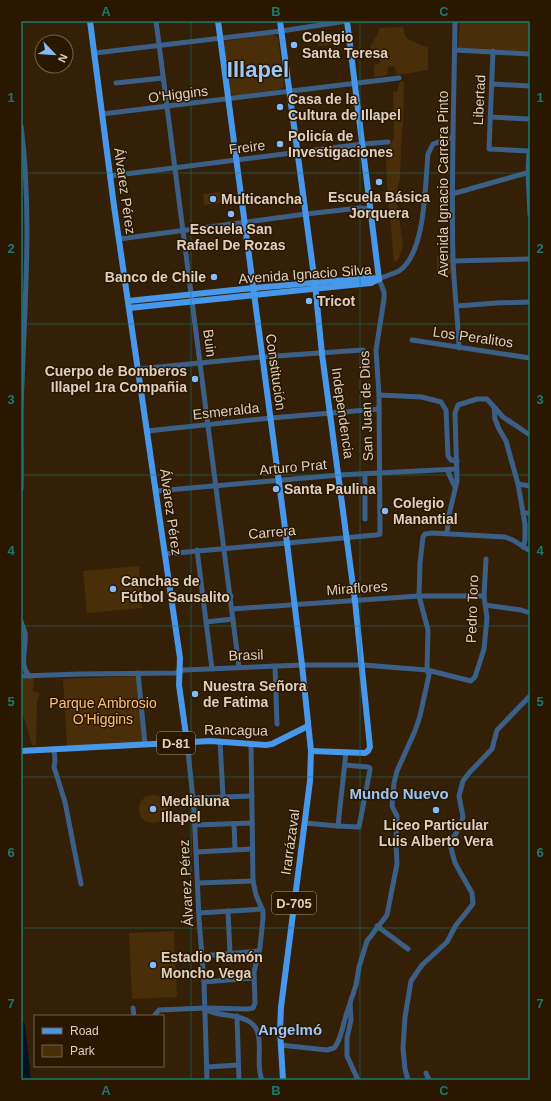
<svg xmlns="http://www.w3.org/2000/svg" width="551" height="1101" viewBox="0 0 551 1101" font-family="Helvetica,sans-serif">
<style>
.green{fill:#492e09}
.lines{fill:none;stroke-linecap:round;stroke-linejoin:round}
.river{stroke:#021023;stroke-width:8}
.minor{stroke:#3b5f87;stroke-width:5}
.major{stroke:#4797eb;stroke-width:6}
.grid{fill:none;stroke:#197a72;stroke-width:1;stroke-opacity:0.55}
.poi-dot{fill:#83bcfb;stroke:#2a1700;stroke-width:1.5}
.labels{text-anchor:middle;stroke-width:3;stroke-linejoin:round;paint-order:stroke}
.shield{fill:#2a1700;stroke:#a79887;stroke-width:1}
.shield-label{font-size:13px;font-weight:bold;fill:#ddd0c1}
.poi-label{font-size:14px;font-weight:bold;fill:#ddd0c1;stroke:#2a1700;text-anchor:start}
.street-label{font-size:14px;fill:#ddd0c1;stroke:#2a1700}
.park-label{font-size:14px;fill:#fdc077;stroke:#2a1700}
.neighbourhood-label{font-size:15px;font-weight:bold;fill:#9cc6f5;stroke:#2a1700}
.town-label{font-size:22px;font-weight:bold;fill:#9cc6f5;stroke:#2a1700}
.neatline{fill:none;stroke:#197a72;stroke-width:1.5}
.grid-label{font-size:13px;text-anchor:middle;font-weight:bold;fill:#197a72}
</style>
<rect width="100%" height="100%" fill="#342006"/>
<g class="green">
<path d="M460,21h70v30l-72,-2z"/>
<path d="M403,27l3,11 22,10v22l-31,5 -3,-9 -6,1 -1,8 -13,2v-12l6,-2 1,-8 -3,-2 -1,-3 -7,-2c2,-8 8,-12 10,-20z"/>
<path d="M273,34l5,4 6,48 -3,3 -46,7 -5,-3 -7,-47 2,-5z"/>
<path d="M336,35l1,9 -19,2 -1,-9z"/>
<path d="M400,81l4,1 -1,39 -2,26 -1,32 -4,16 7,52 -5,13 -4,2 -7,-77 -1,-30 8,-18 -1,-45 4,-1z"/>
<path d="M222,192l1,11 -19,2 -1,-11z"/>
<path d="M451,254v19l-14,1v-18z"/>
<path d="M139,566l3,42 -55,5 -4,-42z"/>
<path d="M137,676l6,68 -76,2 -4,-67z"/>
<path d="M21,678h13l-1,13 7,2 -3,9 -1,43h-4l-11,-38z"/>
<circle cx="153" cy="809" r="14"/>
<path d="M174,931l3,66 -45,2 -3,-66z"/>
</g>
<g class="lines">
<path class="river" d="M21,1026l6,54"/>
<g class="minor">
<path d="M156,21l83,646"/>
<path d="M455,21c-1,79 -4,159 -2,238 1,30 5,59 6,89"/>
<path d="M455,50l75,4"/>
<path d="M493,51l-4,98 41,2"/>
<path d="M95,53l186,-22 66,-10"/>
<path d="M116,83l47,-5"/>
<path d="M492,84l38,2"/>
<path d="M102,114l297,-36"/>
<path d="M490,117l40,2"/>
<path d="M21,126c11,85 4,171 1,257 -2,35 0,71 -1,106"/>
<path d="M529,151l-1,22 2,42"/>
<path d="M110,176l253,-32 25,-2"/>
<path d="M452,194l78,-22"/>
<path d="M119,239l187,-25 54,-6 10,1"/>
<path d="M453,261l77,-2"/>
<path d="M457,306l39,-3 34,-1"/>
<path d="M412,340l118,18"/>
<path d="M138,369l124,-12 101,-7"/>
<path d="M379,395l43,2 19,5 5,8 2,46 3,4 6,1"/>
<path d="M494,407l1,12 4,10 7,12 12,43 7,40v16l-2,7"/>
<path d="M147,431l124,-13 108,-9"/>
<path d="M447,470l8,17"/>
<path d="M518,484l12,2"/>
<path d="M156,491l183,-16 118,-6"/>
<path d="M523,513h7"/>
<path d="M365,519v-45"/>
<path d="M447,533l2,-18 8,-34 -2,-68 3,-8 19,-6h10l16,18 27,18"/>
<path d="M197,550l15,119"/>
<path d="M165,554l211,-19 4,-1 -1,-139 -3,-45 8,-51v-7l-5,-13c6,-3 14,-5 20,-8 27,-18 26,-87 29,-117l5,-10 20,-7"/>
<path d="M203,599l28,-3"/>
<path d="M485,605l36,5 9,3"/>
<path d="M232,609l187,-13h65"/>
<path d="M21,621c1,4 3,8 4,12 2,13 -7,34 5,43"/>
<path d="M206,622l27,-3"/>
<path d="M275,666l2,58"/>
<path d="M138,673l7,71"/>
<path d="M21,676l59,-2 95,-1 9,-3 118,-5h61l64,5 44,11 4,-4 9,-28 3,-31 -3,-22 2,-37"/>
<path d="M220,741l3,56"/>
<path d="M187,742l7,67 5,110 5,63 3,98"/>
<path d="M54,749l1,11 -1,7 11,35 16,82"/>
<path d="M194,798l58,-2"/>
<path d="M305,823l33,3 8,-74"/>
<path d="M234,824l1,25"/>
<path d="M195,825l57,-2"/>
<path d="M338,826l21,1 11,-57v-2l-2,-1 -23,-2"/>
<path d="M196,852l56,-3"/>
<path d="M198,883l55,-2"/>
<path d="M228,911l2,42"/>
<path d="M199,913l63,-4"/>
<path d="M377,926l31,23"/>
<path d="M202,956l57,-5"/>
<path d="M204,982l49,-4"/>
<path d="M133,1008l1,8"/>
<path d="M205,1009c13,8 31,4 45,13 17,11 4,41 12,58"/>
<path d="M154,1016l5,-6 46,-2 43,1 5,-1 2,-5 -1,-31 6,-25 3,-29v-7l-7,-16 -3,-14 -2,-137"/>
<path d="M237,1016l2,64"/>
<path d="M280,1045l47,5 7,-2c8,-8 10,-32 16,-44"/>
<path d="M207,1067l31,-2"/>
<path d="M426,1073l3,7"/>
<path d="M358,1080l-11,-24v-18l4,-18 -1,-17 6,-18 3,-18 8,-26 20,-26 10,-51 -1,-21 1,-27 -5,-10 2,-23 3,-12 18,-40 5,-15 9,-41 -2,-5 1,-40 -9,-34 1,-33 3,-26 2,-3 7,-1 73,4 8,3 17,11"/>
<path d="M408,1080l-3,-11 -2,-21 2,-31 6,-36 11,-16 25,-23 9,-17 17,-21 -1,-11 -17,-30 -5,-19 11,-20 2,-7 -4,-21 4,-15 6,-8 23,-24 5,-19 33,-34"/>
</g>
<g class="major">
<path d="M90,21l24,185 66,452 -1,27 8,57"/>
<path d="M218,21l69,522 15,122 9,86 -1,30 -29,226 -1,24 3,49"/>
<path d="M280,21l35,263 7,70 33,247 15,146 -2,4 -3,2 -54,-2"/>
<path d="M347,21l32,258"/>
<path d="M128,301l125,-13 118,-10 8,1"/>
<path d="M129,308l242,-25 8,-4"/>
<path d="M21,751l189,-10 56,4 6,-1 36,-18"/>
</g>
</g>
<path class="grid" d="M191,21v1059M360,21v1059M21,173h509M21,324h509M21,475h509M21,626h509M21,777h509M21,928h509"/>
<g class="poi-dot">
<circle cx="294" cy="45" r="4"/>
<circle cx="280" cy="107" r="4"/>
<circle cx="280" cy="144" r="4"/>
<circle cx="379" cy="182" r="4"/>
<circle cx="213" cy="199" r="4"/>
<circle cx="231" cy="214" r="4"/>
<circle cx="214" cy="277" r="4"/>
<circle cx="309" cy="301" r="4"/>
<circle cx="195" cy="379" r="4"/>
<circle cx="276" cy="489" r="4"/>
<circle cx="385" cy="511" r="4"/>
<circle cx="113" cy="589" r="4"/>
<circle cx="195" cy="694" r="4"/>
<circle cx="153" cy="809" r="4"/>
<circle cx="436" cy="810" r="4"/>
<circle cx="153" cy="965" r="4"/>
</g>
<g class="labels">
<g class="shield">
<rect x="157" y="732" width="38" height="22" rx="3"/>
<rect x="272" y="892" width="44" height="22" rx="3"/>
</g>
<g class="shield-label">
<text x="176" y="748">D-81</text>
<text x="294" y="908">D-705</text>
</g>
<g class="poi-label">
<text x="302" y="42">Colegio<tspan x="302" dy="16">Santa Teresa</tspan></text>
<text x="288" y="104">Casa de la<tspan x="288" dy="16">Cultura de Illapel</tspan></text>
<text x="288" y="141">Policía de<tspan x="288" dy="16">Investigaciones</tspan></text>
<text x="379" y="202" text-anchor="middle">Escuela Básica<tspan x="379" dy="16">Jorquera</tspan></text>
<text x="221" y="204">Multicancha</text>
<text x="231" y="234" text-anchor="middle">Escuela San<tspan x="231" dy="16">Rafael De Rozas</tspan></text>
<text x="206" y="282" text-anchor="end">Banco de Chile</text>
<text x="317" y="306">Tricot</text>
<text x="187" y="376" text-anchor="end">Cuerpo de Bomberos<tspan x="187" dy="16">Illapel 1ra Compañia</tspan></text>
<text x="284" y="494">Santa Paulina</text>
<text x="393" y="508">Colegio<tspan x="393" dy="16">Manantial</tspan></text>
<text x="121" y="586">Canchas de<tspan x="121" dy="16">Fútbol Sausalito</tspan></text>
<text x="203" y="691">Nuestra Señora<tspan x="203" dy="16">de Fatima</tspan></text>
<text x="161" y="806">Medialuna<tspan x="161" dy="16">Illapel</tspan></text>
<text x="436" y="830" text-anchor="middle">Liceo Particular<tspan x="436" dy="16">Luis Alberto Vera</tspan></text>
<text x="161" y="962">Estadio Ramón<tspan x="161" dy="16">Moncho Vega</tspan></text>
</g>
<g class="street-label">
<text transform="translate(178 94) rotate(-7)" y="5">O'Higgins</text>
<text transform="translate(479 100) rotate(-87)" y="5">Libertad</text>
<text transform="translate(247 147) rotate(-7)" y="5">Freire</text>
<text transform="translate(443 184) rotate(-90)" y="5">Avenida Ignacio Carrera Pinto</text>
<text transform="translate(125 191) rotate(82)" y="5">Álvarez Pérez</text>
<text transform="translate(305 274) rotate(-4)" y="5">Avenida Ignacio Silva</text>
<text transform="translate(473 337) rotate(8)" y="5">Los Peralitos</text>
<text transform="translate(210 343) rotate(83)" y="5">Buin</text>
<text transform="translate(276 372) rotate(82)" y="5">Constitución</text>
<text transform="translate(366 406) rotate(-92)" y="5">San Juan de Dios</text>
<text transform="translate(226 411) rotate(-6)" y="5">Esmeralda</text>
<text transform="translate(343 413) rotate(82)" y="5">Independencia</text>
<text transform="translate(293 467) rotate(-5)" y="5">Arturo Prat</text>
<text transform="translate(171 512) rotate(82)" y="5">Álvarez Pérez</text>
<text transform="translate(272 532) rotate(-5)" y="5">Carrera</text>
<text transform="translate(357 588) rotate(-4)" y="5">Miraflores</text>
<text transform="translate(472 609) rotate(-88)" y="5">Pedro Toro</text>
<text transform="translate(246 655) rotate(-2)" y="5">Brasil</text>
<text transform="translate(236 730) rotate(1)" y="5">Rancagua</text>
<text transform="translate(290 842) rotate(-82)" y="5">Irarrázaval</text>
<text transform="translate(186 883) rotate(-93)" y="5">Álvarez Pérez</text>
</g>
<g class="park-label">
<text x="103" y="708">Parque Ambrosio<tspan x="103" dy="16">O'Higgins</tspan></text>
</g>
<g class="neighbourhood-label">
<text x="399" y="799">Mundo Nuevo</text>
<text x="290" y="1035">Angelmó</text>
</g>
<g class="town-label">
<text x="258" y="77">Illapel</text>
</g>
</g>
<rect width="551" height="1101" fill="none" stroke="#2a1700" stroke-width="44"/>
<rect x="34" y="1015" width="130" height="52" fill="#2a1700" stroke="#72614d"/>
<rect x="42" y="1028" width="20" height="6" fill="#4797eb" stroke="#72614d"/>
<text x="70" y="1035" font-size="12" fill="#ddd0c1">Road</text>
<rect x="42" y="1045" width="20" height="12" fill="#492e09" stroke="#72614d"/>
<text x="70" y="1055" font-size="12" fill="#ddd0c1">Park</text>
<g transform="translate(54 54) rotate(115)"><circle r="19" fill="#2a1700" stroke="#72614d"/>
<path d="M0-3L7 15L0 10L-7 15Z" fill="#83bcfb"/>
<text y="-6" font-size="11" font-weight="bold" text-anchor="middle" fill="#ddd0c1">N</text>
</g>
<rect x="22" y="22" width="507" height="1057" class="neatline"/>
<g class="grid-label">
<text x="106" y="16">A</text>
<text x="276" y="16">B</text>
<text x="444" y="16">C</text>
<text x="11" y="102">1</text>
<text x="540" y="102">1</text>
<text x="11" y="253">2</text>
<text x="540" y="253">2</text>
<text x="11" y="404">3</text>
<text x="540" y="404">3</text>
<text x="11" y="555">4</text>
<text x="540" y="555">4</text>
<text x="11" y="706">5</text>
<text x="540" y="706">5</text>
<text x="11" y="857">6</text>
<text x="540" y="857">6</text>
<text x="11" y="1008">7</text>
<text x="540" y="1008">7</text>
<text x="106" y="1095">A</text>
<text x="276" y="1095">B</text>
<text x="444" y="1095">C</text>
</g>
</svg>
